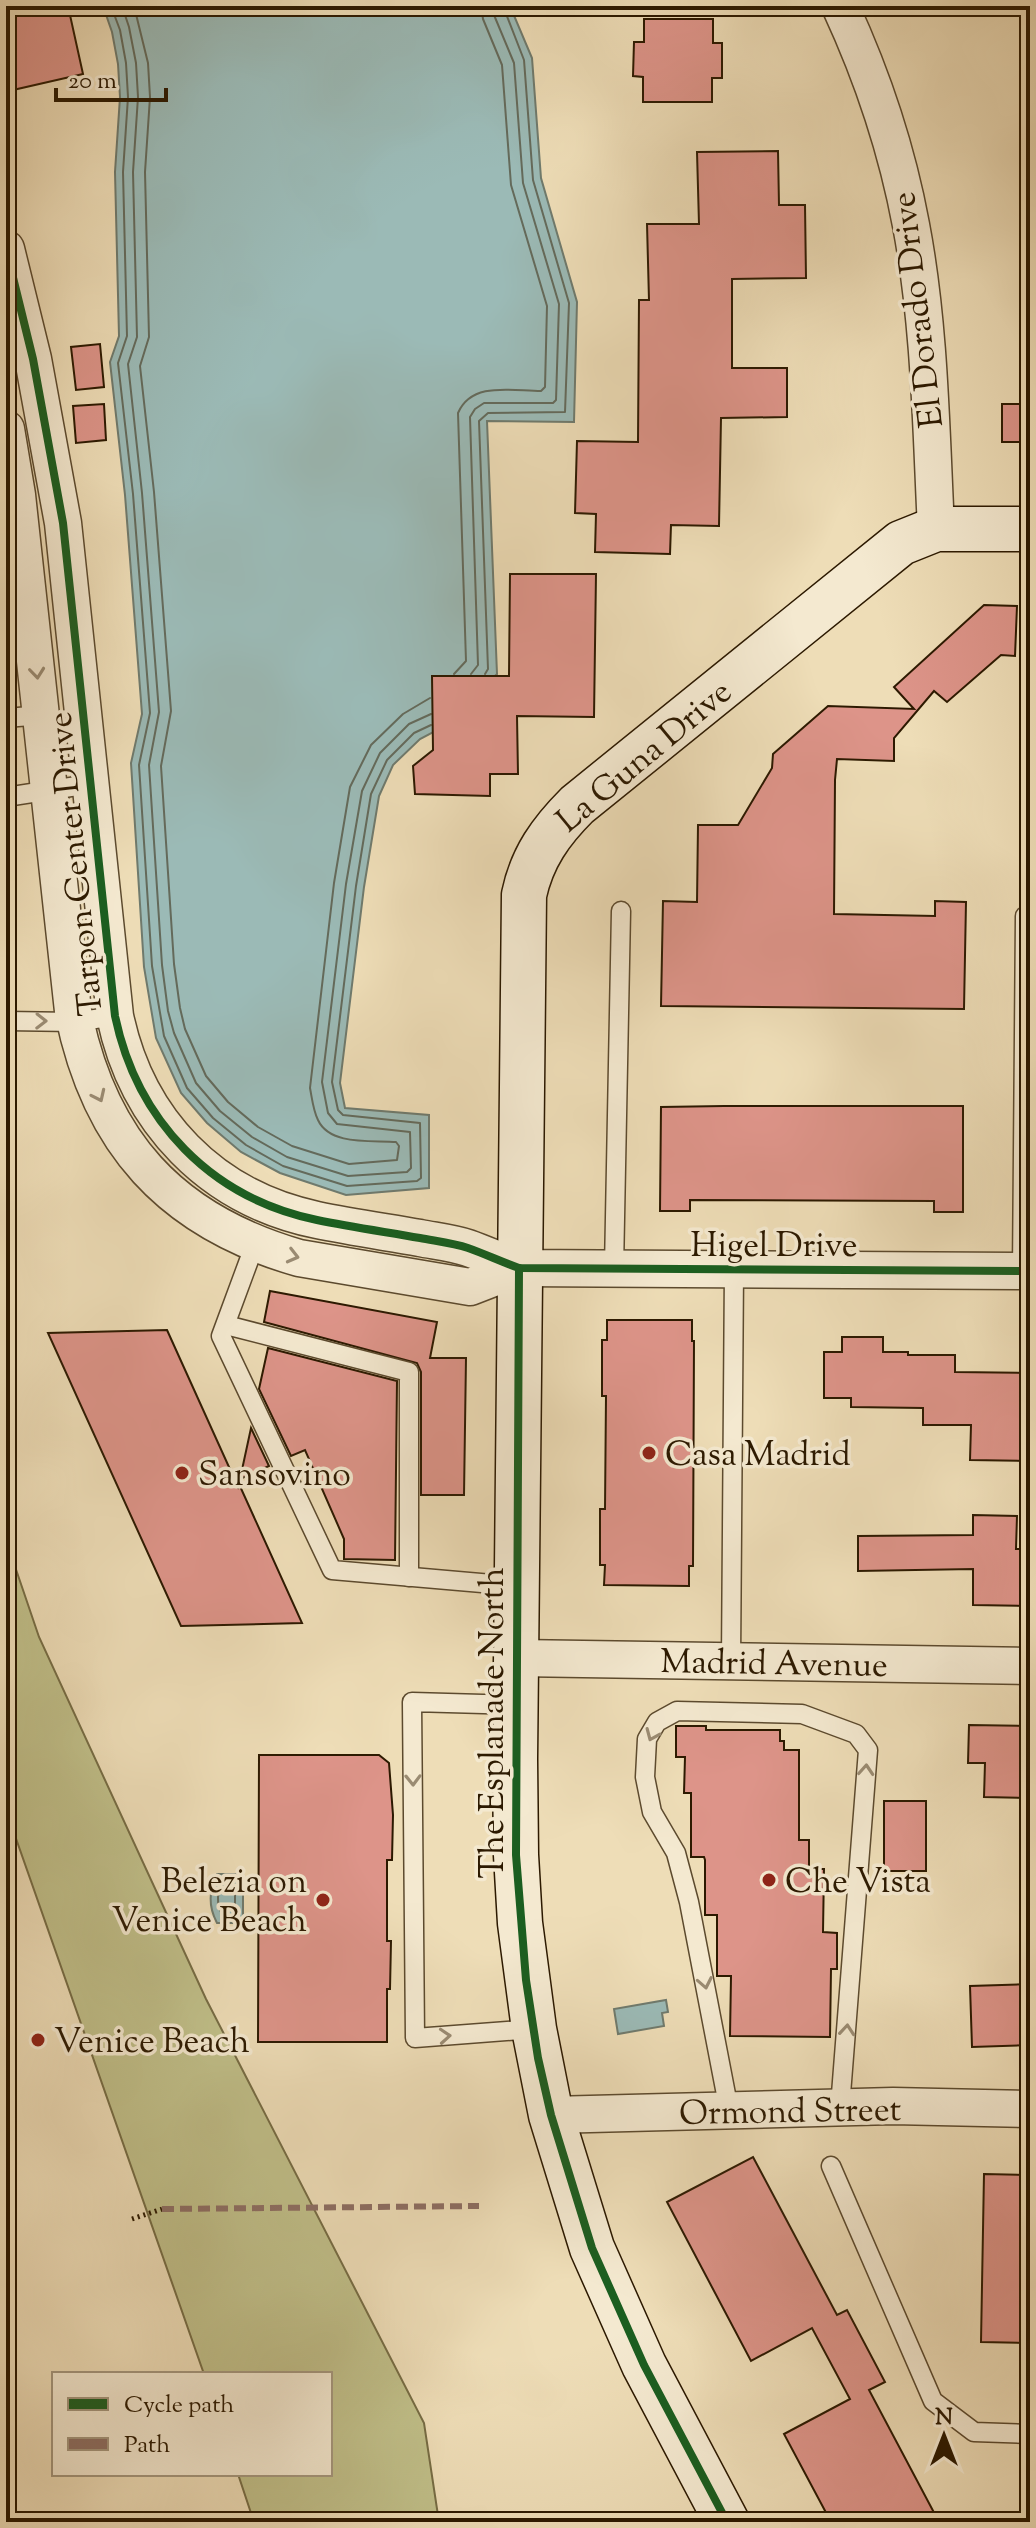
<svg xmlns="http://www.w3.org/2000/svg" width="1036" height="2528" viewBox="0 0 1036 2528" font-family="'Sorts Mill Goudy',serif">
<style>
.green{fill:#c0bf89;stroke:#766c44;stroke-width:2}
.water{fill:#9bbab6;stroke:#6f7a6d;stroke-width:2}
.lines{fill:none;stroke-linecap:round;stroke-linejoin:round}
.shore{stroke:#646a5b;stroke-width:2}
.building{fill:#dd9489;stroke:#2c1900;stroke-width:2}
.lane-casing{stroke:#5c4a2e;stroke-width:21}
.street-casing{stroke:#5c4a2e;stroke-width:39}
.secondary-casing{stroke:#2c1900;stroke-width:47}
.path{stroke:#2c1900;stroke-width:5;stroke-dasharray:2 4;stroke-linecap:butt}
.lane{stroke:#f4e9d0;stroke-width:18}
.street{stroke:#f4e9d0;stroke-width:36}
.secondary{stroke:#f4e9d0;stroke-width:44}
.quiet{stroke:#8d6e63;stroke-width:6;stroke-dasharray:12 6;stroke-linecap:butt}
.cycleway-casing{stroke:#f4e9d0;stroke-width:13}
.cycleway{stroke:#1b5e20;stroke-width:8}
.oneway{stroke:#9a8b72}
.poi-dot{fill:#8f2418;stroke:#f4e9d0;stroke-width:3}
.labels{text-anchor:middle;stroke-width:7;stroke-linejoin:round;paint-order:stroke}
.street-label{font-size:34px;fill:#2c1900;stroke:#f4e9d0}
.poi-label{font-size:34px;fill:#2c1900;stroke:#f4e9d0;text-anchor:start}
</style>
<rect width="100%" height="100%" fill="#eeddb7"/>
<filter id="stains"><feTurbulence type="fractalNoise" baseFrequency=".0025" numOctaves="4"/><feColorMatrix values="0 0 0 0 .2 0 0 0 0 .09 0 0 0 0 .02 0 0 0 .5 -.17"/></filter>
<radialGradient id="worn" r=".72"><stop offset=".6" stop-color="#630" stop-opacity="0"/><stop offset="1" stop-color="#630" stop-opacity=".3"/></radialGradient>
<path class="green" d="M6,1540l33,97 167,362 218,424 15,99h-185l-16,-48h92v-100h-126l-198,-564z"/>
<g class="water">
<path d="M103,6h407l22,52 9,120 36,124 -3,120 -87,-1 10,253 -54,53 -23,12 -27,26 -14,31 -15,91 -24,196 5,25 84,7v73l-83,7 -66,-22 -39,-21 -34,-29 -26,-30 -25,-55 -12,-71 -13,-204 11,-49 -17,-219 -15,-133 9,-26 -4,-164 5,-75 -2,-33 -6,-32z"/>
<path d="M217,1874h26v49h-26c-9,-17 -8,-32 0,-49z"/>
<path d="M666,2000l2,12 -6,1 2,13 -46,8 -4,-25z"/>
<path d="M486,2513h65l6,5v4h-76v-5z"/>
</g>
<g class="lines">
<g class="shore">
<path d="M111,6l9,24 6,33 2,34 -5,75 4,164 -9,27 15,131 17,219 -11,52 13,201 12,70 23,52 26,30 33,27 37,21 64,20 70,-5 4,-3 -1,-55 -77,-8 -5,-5 -6,-28 24,-196 15,-92 16,-34 27,-27 17,-8"/>
<path d="M122,6l7,21 7,36 2,34 -5,75 4,165 -9,27 14,129 17,219 -10,53 13,200 6,46 6,22 22,50 24,28 32,26 35,20 61,19 59,-4 4,-4 -1,-36 -73,-8 -9,-11 -6,-31 24,-198 16,-93 18,-38 29,-29 22,-10"/>
<path d="M134,6l14,57 2,34 -5,75 4,165 -9,29 14,126 17,219 -10,55 13,198 6,44 5,21 21,47 22,26 30,25 34,19 57,18 48,-4 2,-14 -3,-4c-24,-2 -66,4 -78,-22 -5,-10 -6,-22 -8,-32l24,-205 16,-96 21,-42 32,-31 27,-16"/>
<path d="M454,674l12,-13 -8,-248c14,-32 54,-22 83,-22l4,-4 2,-81 -36,-121 -9,-120 -19,-46 -2,-13"/>
<path d="M471,674l7,-9 -8,-248 5,-8 9,-6h69l3,-3 3,-96 -36,-121 -9,-120 -20,-48 -1,-9"/>
<path d="M485,674l3,-5 -9,-248 9,-8 77,-1 4,-109 -36,-123 -9,-120 -21,-54"/>
<path d="M225,1882h7l3,3v26l-3,4h-9c-7,-9 -7,-27 2,-33z"/>
</g>
</g>
<g class="building">
<path d="M6,6h62l15,68 -70,16 -7,-28z"/>
<path d="M644,19h69v24h9v35h-10v24h-69v-25l-10,-1 1,-34h10z"/>
<path d="M778,151l1,54h26l1,73 -74,1v89h55v49l-66,1 -2,108 -48,-1 -1,29 -75,-2 1,-38 -21,-1 2,-72 61,1 1,-142h10l-2,-76h52l-2,-72z"/>
<path d="M100,344l4,43 -28,3 -5,-43z"/>
<path d="M104,404l2,36 -30,3 -3,-37z"/>
<rect x="1002" y="404" width="28" height="38"/>
<path d="M510,574h86l-2,143 -77,-1 1,58h-28v22l-75,-2 -2,-28 20,-16 -1,-74h77z"/>
<path d="M984,605l33,1 -2,50 -14,-1 -54,47 -13,-11 -40,47v23l-57,-2 -2,21 -1,134 101,2v-15l31,1 -2,107 -303,-3 2,-105 34,1 1,-77h40l34,-57 1,-14 55,-48 86,3 -20,-22z"/>
<path d="M724,1106h239v106h-29v-11l-244,-1v11h-30l1,-104z"/>
<path d="M270,1291l167,31 -7,36h36l-2,137h-43v-123l-4,-9 -153,-41z"/>
<path d="M607,1320h85v21h2l-1,225h-4v20l-85,-1 1,-20h-5v-56h5l1,-113h-4v-56h5z"/>
<path d="M167,1330l71,157 1,-3 63,139 -121,3 -133,-293z"/>
<path d="M842,1337h41v15h25v3h47v17l75,1v88l-60,-1 1,-35h-48v-17l-72,-1v-9h-27v-46h18z"/>
<path d="M268,1348l129,33 -2,179 -51,-1v-20l-39,-89 -14,6 -32,-67z"/>
<path d="M251,1428l18,38 -29,13z"/>
<path d="M973,1515l44,1 -1,33h14v57l-57,-1v-36l-115,2v-35l115,-1z"/>
<path d="M969,1725l61,1v72l-46,-1 1,-34h-17z"/>
<path d="M676,1726h30v4h74v11h4v9h15v90h10v29h15l-1,63 14,1v36h-6l-1,68 -100,-1 1,-60h-14v-61h-12v-55l-1,-3h-13v-64h-7l1,-36h-9z"/>
<path d="M259,1755h120l10,8 4,52 -1,45h-5v81h4l-1,48h-3v53h-129z"/>
<rect x="884" y="1801" width="42" height="70"/>
<path d="M1030,1984v61l-58,2 -2,-61z"/>
<path d="M753,2157l84,158 10,-5 38,72 -16,8 70,132h-108l-47,-88 66,-35 -38,-71 -61,33 -84,-159z"/>
<path d="M984,2174l46,1v168l-49,-1z"/>
</g>
<g class="lines">
<defs>
<g id="lane">
<path d="M6,718l36,-3"/>
<path d="M6,797l84,-13"/>
<path d="M6,1021l69,1 40,-6"/>
<path d="M255,1244l-34,92 111,234 184,16"/>
<path d="M614,1269l7,-358"/>
<path d="M1022,1271l3,-355"/>
<path d="M226,1325l183,47v205"/>
<path d="M731,1661l3,-392"/>
<path d="M516,1705l-104,-3 3,336 119,-9"/>
<path d="M729,2110l-40,-208 -13,-49 -24,-41 -7,-35 2,-38 10,-17 20,-11 125,3 54,20 12,16 -28,357"/>
<path d="M831,2166l102,235 41,31 56,2"/>
</g>
<g id="street">
<path d="M840,6c32,69 57,144 71,219 19,100 20,203 25,304"/>
<path d="M6,249l27,110 30,164 52,493c22,105 96,182 202,204 34,7 69,12 103,18 15,3 33,5 48,10 17,6 34,14 51,20l511,3"/>
<path d="M6,429l11,66 56,516c26,131 97,210 226,247l171,29 49,-19"/>
<path d="M517,1658l513,8"/>
<path d="M551,2115l342,-9 137,3"/>
</g>
<path id="secondary" d="M727,2522l-83,-157 -52,-117 -41,-133 -17,-86 -14,-106 -4,-68 -1,-96 9,-864c8,-38 27,-64 53,-90l324,-262 35,-14h94"/>
</defs>
<use href="#lane" class="lane-casing"/>
<use href="#street" class="street-casing"/>
<use href="#secondary" class="secondary-casing"/>
<path class="path" d="M132,2219l30,-10"/>
<use href="#lane" class="lane"/>
<use href="#street" class="street"/>
<use href="#secondary" class="secondary"/>
<path class="quiet" d="M162,2209l317,-3"/>
<defs>
<g id="cycleway">
<path d="M6,249l27,110 30,164 52,493c22,105 96,182 202,204 34,7 69,12 103,18 15,3 33,5 48,10 17,6 34,14 51,20l511,3"/>
<path d="M519,1268l-3,587 10,125 12,78 13,57 41,133 52,117 83,157"/>
</g>
</defs>
<use href="#cycleway" class="cycleway-casing"/>
<use href="#cycleway" class="cycleway"/>
</g>
<defs><path id="oneway-chevron" d="M-2-3.5L2.5 0L-2 3.5" fill="none" stroke-width="1.6" stroke-linecap="round" stroke-linejoin="round" transform="scale(2)"/></defs>
<g class="oneway">
<use href="#oneway-chevron" transform="translate(37 673) rotate(84)"/>
<use href="#oneway-chevron" transform="translate(41 1021) rotate(1)"/>
<use href="#oneway-chevron" transform="translate(99 1096) rotate(65)"/>
<use href="#oneway-chevron" transform="translate(293 1256) rotate(14)"/>
<use href="#oneway-chevron" transform="translate(652 1735) rotate(113)"/>
<use href="#oneway-chevron" transform="translate(866 1770) rotate(-86)"/>
<use href="#oneway-chevron" transform="translate(413 1780) rotate(89)"/>
<use href="#oneway-chevron" transform="translate(705 1983) rotate(79)"/>
<use href="#oneway-chevron" transform="translate(847 2030) rotate(-85)"/>
<use href="#oneway-chevron" transform="translate(445 2036) rotate(-4)"/>
</g>
<g class="poi-dot">
<circle cx="649" cy="1453" r="8"/>
<circle cx="182" cy="1473" r="8"/>
<circle cx="769" cy="1880" r="8"/>
<circle cx="323" cy="1900" r="8"/>
<circle cx="38" cy="2040" r="8"/>
</g>
<g class="labels">
<g class="street-label">
<text transform="translate(916 310) rotate(-97)" y="12">El Dorado Drive</text>
<text transform="translate(643 755) rotate(-40)" y="12">La Guna Drive</text>
<text transform="translate(74 864) rotate(-96)" y="12">Tarpon Center Drive</text>
<text x="774" y="1256">Higel Drive</text>
<text transform="translate(774 1662) rotate(1)" y="12">Madrid Avenue</text>
<text transform="translate(491 1723) rotate(-90)" y="12">The Esplanade North</text>
<text transform="translate(790 2110) rotate(-1)" y="12">Ormond Street</text>
</g>
<g class="poi-label">
<text x="665" y="1465">Casa Madrid</text>
<text x="198" y="1485">Sansovino</text>
<text x="307" y="1892" text-anchor="end">Belezia on<tspan x="307" dy="39">Venice Beach</tspan></text>
<text x="785" y="1892">Che Vista</text>
<text x="54" y="2052">Venice Beach</text>
</g>
</g>
<rect width="1036" height="2528" fill="none" stroke="#eeddb7" stroke-width="32"/>
<rect x="8" y="8" width="1020" height="2512" fill="none" stroke="#2c1900" stroke-width="4"/>
<rect x="16" y="16" width="1004" height="2496" fill="none" stroke="#2c1900" stroke-width="2"/>
<rect x="52" y="2372" width="280" height="104" fill="#f4e9d0" stroke="#a4967d" stroke-width="2"/>
<rect x="68" y="2398" width="40" height="12" fill="#1b5e20" stroke="#a4967d" stroke-width="2"/>
<text x="124" y="2412" font-size="24" fill="#2c1900">Cycle path</text>
<rect x="68" y="2438" width="40" height="12" fill="#8d6e63" stroke="#a4967d" stroke-width="2"/>
<text x="124" y="2452" font-size="24" fill="#2c1900">Path</text>
<g transform="translate(944 2436)" stroke="#f4e9d0" stroke-width="6" paint-order="stroke">
<path d="M0-6L14 30L0 20L-14 30Z" fill="#2c1900"/>
<text y="-12" font-size="22" font-weight="bold" text-anchor="middle" fill="#2c1900">N</text>
</g>
<path d="M56 88v12h110v-12" fill="none" stroke="#2c1900" stroke-width="4"/>
<text x="68" y="88" font-size="24" fill="#2c1900" stroke="#f4e9d0" stroke-width="6" paint-order="stroke">20 m</text>
<rect width="100%" height="100%" filter="url(#stains)"/>
<rect width="100%" height="100%" fill="url(#worn)"/>
</svg>
